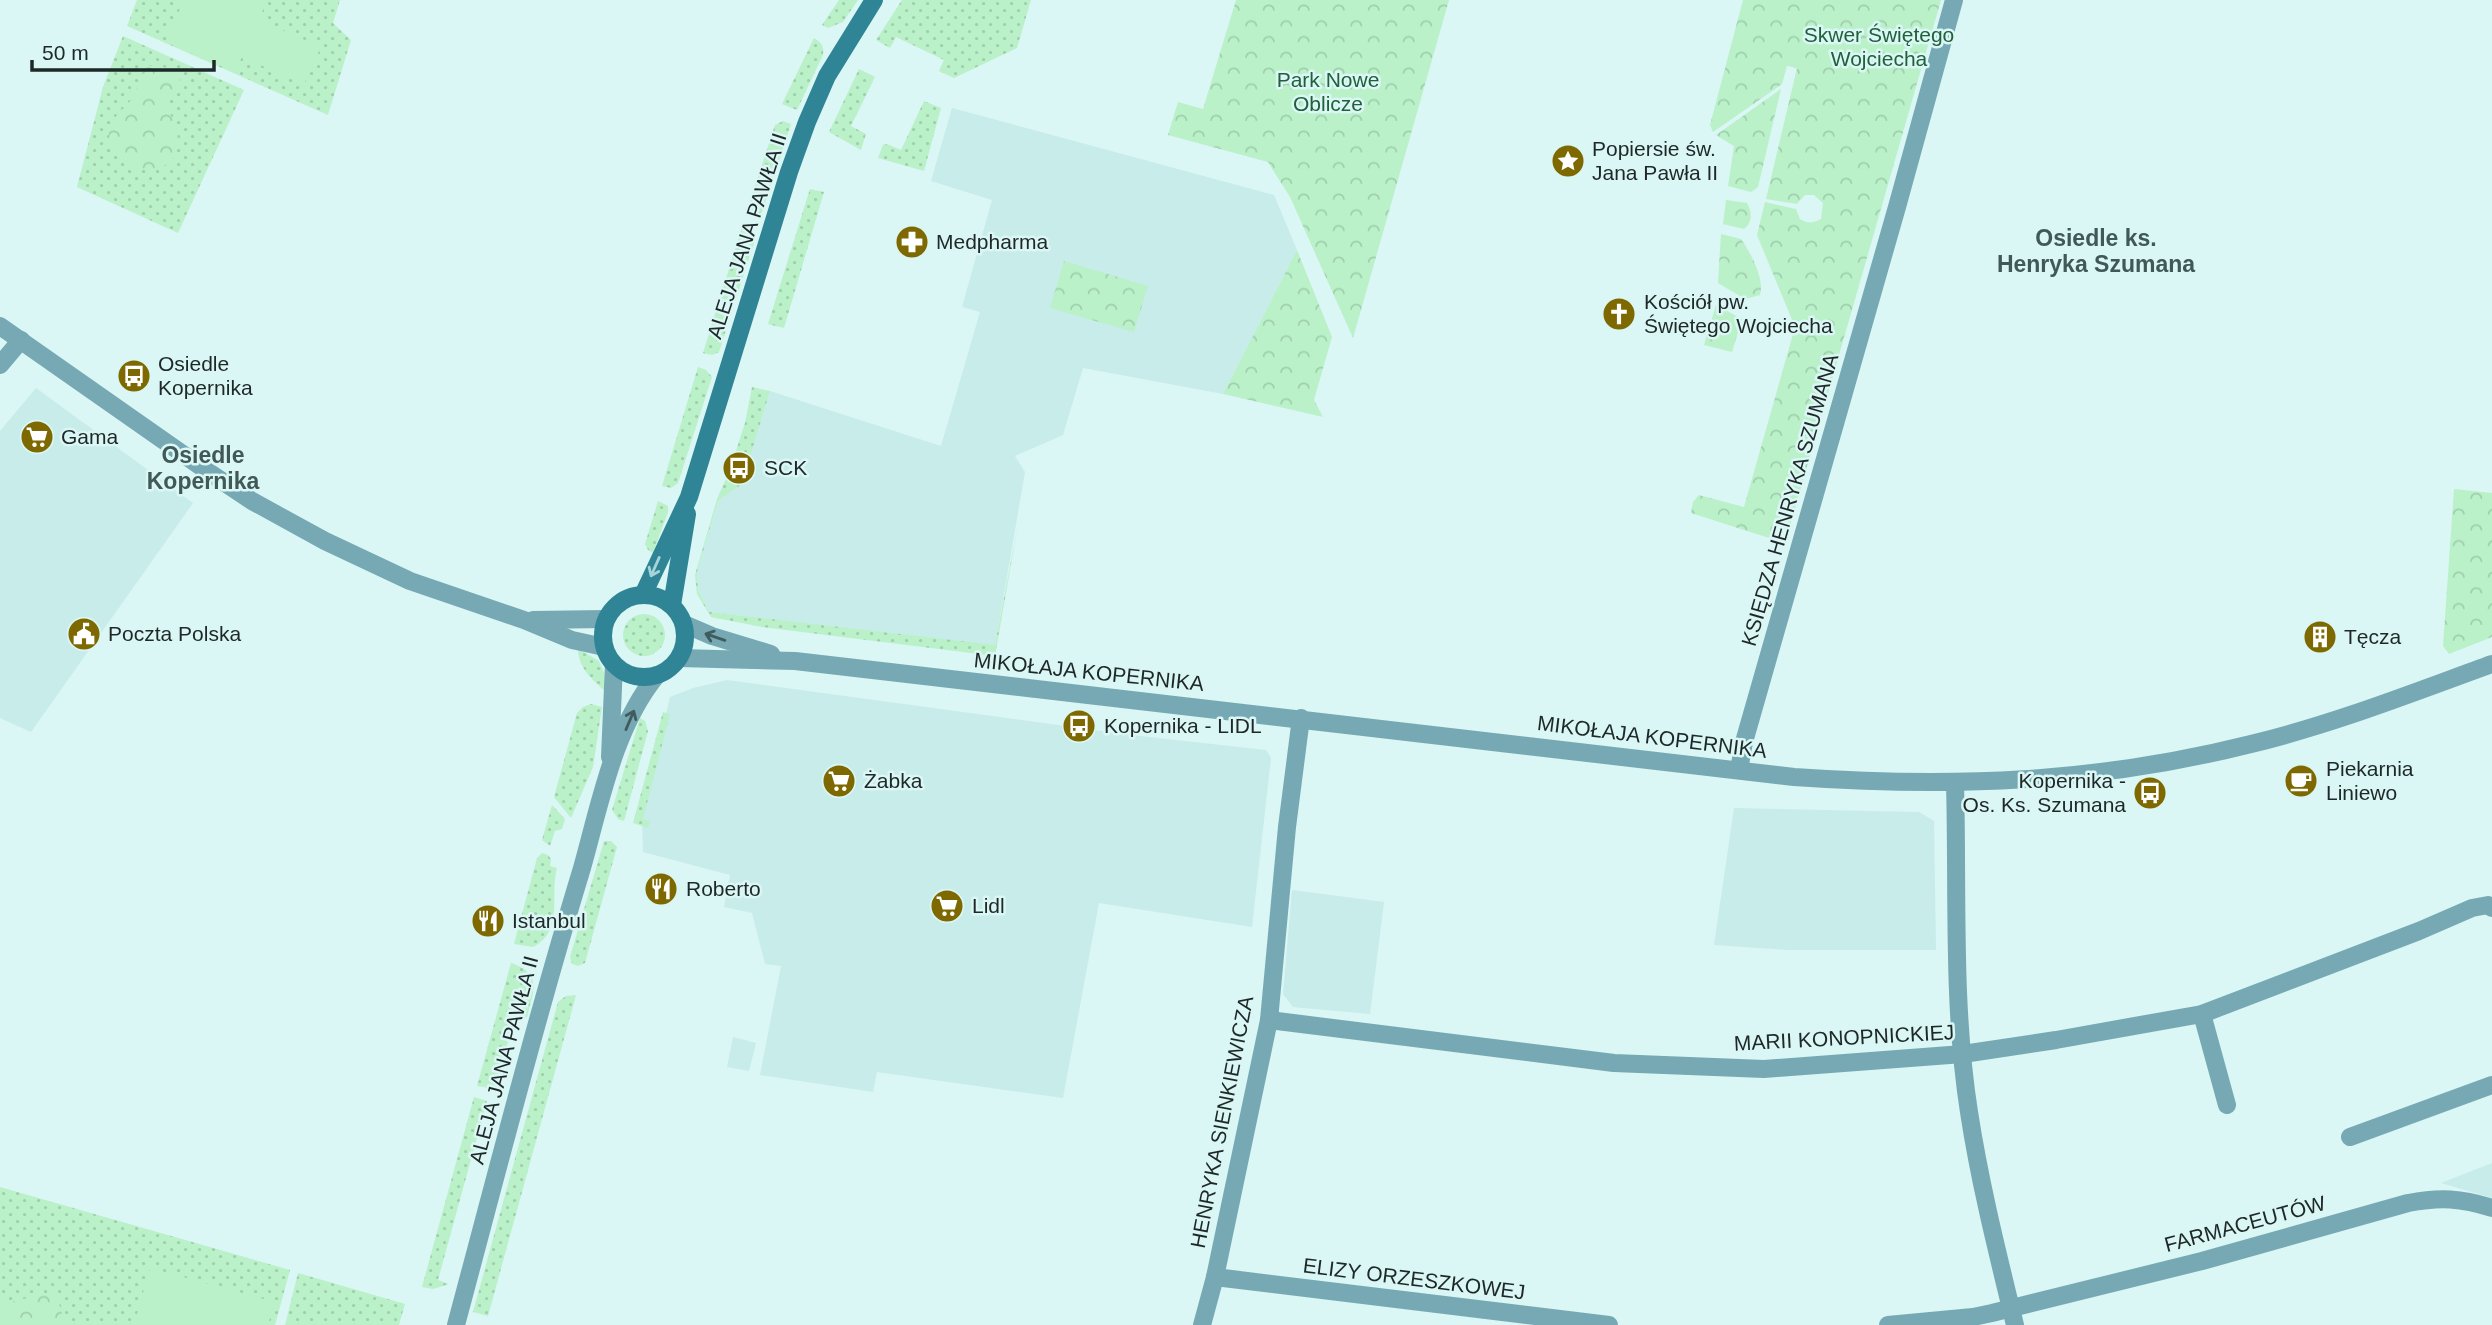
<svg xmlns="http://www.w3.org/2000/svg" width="2492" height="1325" viewBox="0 0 2492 1325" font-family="Arial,sans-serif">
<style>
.built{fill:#c7ecea}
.grass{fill:url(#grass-dots)}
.forest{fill:url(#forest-crowns)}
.pitch{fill:#baf1c9}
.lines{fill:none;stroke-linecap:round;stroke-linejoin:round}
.street{stroke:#76a9b3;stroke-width:18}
.secondary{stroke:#2f8595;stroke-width:18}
.oneway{stroke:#a7d4d8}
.oneway2{stroke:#415c5f}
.labels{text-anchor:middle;stroke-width:5;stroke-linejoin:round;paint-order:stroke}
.park-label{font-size:21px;fill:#21613a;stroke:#daf6f5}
.poi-label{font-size:21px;fill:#1d2827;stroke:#daf6f5;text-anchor:start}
.street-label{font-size:21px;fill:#1d2827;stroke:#daf6f5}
.neighbourhood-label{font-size:23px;font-weight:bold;fill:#405857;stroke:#daf6f5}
</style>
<defs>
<pattern id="grass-dots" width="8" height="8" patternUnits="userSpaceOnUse" patternTransform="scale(1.75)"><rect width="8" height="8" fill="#baf1c9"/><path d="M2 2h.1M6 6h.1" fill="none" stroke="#9fcfad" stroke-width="1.8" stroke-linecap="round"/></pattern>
<pattern id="forest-crowns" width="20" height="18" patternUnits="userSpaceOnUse" patternTransform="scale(1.75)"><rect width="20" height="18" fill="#baf1c9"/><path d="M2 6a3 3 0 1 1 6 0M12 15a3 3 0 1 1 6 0" fill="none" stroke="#9fcfad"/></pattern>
</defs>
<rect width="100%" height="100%" fill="#daf6f5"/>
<g class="built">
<path d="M952,108l322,87 23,55 -74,144 -140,-26 -20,67 -48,21 10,16 -30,174 -286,-34 -11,-22 -1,-18 21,-71 24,-17 28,-93 171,55 39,-134 -18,-5 30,-107 -61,-19z"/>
<path d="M36,388l157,115 -162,229 -31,-14v-287z"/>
<path d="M727,680l404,55 135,15 5,8 -19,169 -153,-24 -36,195 -186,-26 -4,20 -113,-17 21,-109 -16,-2 -13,-51 -28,-6 6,-32 -87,-23 -1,-33 28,-122 23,-9z"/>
<path d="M1734,808l185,4 15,9 2,129h-148l-74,-5z"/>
<path d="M1292,890l92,12 -14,112 -77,-7 -10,-13z"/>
<path d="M733,1037l23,6 -7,28 -22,-4z"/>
<path d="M2492,1163v35l-51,-15z"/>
</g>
<g class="grass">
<path d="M137,0h203l-7,23 18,17 -23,75 -201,-89z"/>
<path d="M839,0h19l-15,22 -15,6 -6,-3z"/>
<path d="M902,0h129l-14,48 -63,30 -15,-7 5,-11 -48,-23 -6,11 -14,-8z"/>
<path d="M123,36l121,54 -66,143 -101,-46 26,-100z"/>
<path d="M814,38c8,5 10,8 9,17l-26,55 -15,-6z"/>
<path d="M859,69l16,8 -24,49 15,8 -5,16 -32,-18z"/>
<path d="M924,101l17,7 -17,63 -46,-13 5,-13 4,-1 14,6z"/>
<path d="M783,121l8,3 -29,88 -7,4 -9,-2 29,-89z"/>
<path d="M810,189l14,3 -40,136 -16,-4z"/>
<path d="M742,227l9,3 5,7 -37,115 -7,3 -9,-2z"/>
<path d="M698,367l8,3 6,7 -34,106 -7,5 -9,-2z"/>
<path d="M752,387l18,4 -28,93 -24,17 -21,71 1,18 11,22 286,33 23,-121 -23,132 -233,-29 -51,-10 -14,-23 -2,-19 22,-76 12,-27 7,2 5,-17 -6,-3 10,-31z"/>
<path d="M658,501l10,5v6l-15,41 -5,-3 -3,-6z"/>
<circle cx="644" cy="635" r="21"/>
<path d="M578,649l21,12 5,12 1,18c-13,-11 -27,-24 -27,-42z"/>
<path d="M591,704l11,3 -9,60 -22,51 -17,-21 23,-84 6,-6z"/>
<path d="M663,712l7,2 -27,105 7,2 -2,7 -15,-5z"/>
<path d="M640,718l5,3 3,10 -24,90 -6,-2 -6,-9z"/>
<path d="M552,805l13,14 -3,10 -7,2 -5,15 -8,-6z"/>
<path d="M604,841h7l6,6 -32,116 -7,3 -6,-2 -2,-7z"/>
<path d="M542,853l6,2 3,4 -1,7 7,2c-8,29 8,62 -24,79l-19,-3 23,-86z"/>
<path d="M511,963c31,10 23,28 16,54l-13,3 -19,69 -18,-3z"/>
<path d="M576,995l-88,321 -15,-4 85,-310 8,-6z"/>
<path d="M474,1097l13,4 -49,179 11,4 -16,5 -11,-2z"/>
<path d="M0,1187l290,83 -15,55h-275z"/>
<path d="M298,1273l107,31 -6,21h-114z"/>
</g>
<g class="forest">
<path d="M1236,0h213l-96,338 -63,-141 -22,-35 -100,-27 10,-33 25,7z"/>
<path d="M1743,0h198l-156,543 -94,-30 2,-11 6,-7 45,12 51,-180 -38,-92 8,-33 31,7 4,10c8,5 13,4 21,0l2,-16 -9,-8h-9l-8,9 -31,-5 31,-131 -10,-2 -5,18 -69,48 -3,-7z"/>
<path d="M147,66c16,-1 29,2 34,18l-6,8 -8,3 -3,7c4,10 12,19 13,29 11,62 -83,40 -66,-6 4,-12 17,-18 23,-30 5,-10 6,-19 13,-29z"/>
<path d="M1781,89l-23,98 -7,5 -23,-6 6,-40 -18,-11z"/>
<path d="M1726,200l21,3c5,9 6,19 -3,26l-21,-5z"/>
<path d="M1721,234l20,5c9,13 24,40 19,56l-15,4 -27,-16z"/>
<path d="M1297,250l35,87 -18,63 9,17 -100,-23z"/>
<path d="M1064,261l84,25 -14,46 -84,-24z"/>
<path d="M1716,305l26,14 -10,33 -28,-7z"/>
<path d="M2454,489l38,4v144l-43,17 -6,-8z"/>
<path d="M56,1292l9,33h-65v-21z"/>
</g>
<g class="pitch">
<path d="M184,0h83l-8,20 62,27 -17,37 -62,-27 -7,15 -70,-30z"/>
<path d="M150,1268l125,34 -7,23h-134z"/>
</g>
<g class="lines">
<g class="street">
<path d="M0,326l207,145 45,30 73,40 85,40 114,39 48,20 32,7"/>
<path d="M0,365l21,-25"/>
<path d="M533,620l73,-1"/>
<path d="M684,624l28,12 59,18"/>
<path d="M679,658l116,3 999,116c158,11 302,6 457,-33 83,-20 161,-51 241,-80"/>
<path d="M610,757l4,-93"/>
<path d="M1739,770l5,-28 153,-535 57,-207"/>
<path d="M1955,783c3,110 -3,220 14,329 11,72 29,143 46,213"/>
<path d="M2202,1014l25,91"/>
<path d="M1269,1020l345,43 150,6 199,-15 93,-14 146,-26 217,-83 53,-23 16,-3 4,3"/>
<path d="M2350,1137l142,-52"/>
<path d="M1215,1277l394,48"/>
<path d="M456,1325c41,-153 80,-306 126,-457 18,-64 32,-141 75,-193"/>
<path d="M1202,1325l13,-48 54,-257 18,-193 14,-109"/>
<path d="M1888,1325l85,-8 19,-4 210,-52 206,-58c32,-6 53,-5 84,5"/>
</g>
<g class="secondary">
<circle cx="644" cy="636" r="41"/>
<path d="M643,595l46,-98 100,-325 18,-50 20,-46 47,-76"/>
<path d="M672,605l15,-91"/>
</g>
</g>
<defs><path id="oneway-shaft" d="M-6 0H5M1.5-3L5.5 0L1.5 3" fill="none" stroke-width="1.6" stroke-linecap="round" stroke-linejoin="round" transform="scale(1.75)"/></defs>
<use class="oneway" href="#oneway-shaft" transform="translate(655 567) rotate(114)"/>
<g class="oneway2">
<use href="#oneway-shaft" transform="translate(715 637) rotate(-161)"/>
<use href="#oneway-shaft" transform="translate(630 720) rotate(-67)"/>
</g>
<defs>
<symbol id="sight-disc" viewBox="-11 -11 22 22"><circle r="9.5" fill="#7e6900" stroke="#daf6f5"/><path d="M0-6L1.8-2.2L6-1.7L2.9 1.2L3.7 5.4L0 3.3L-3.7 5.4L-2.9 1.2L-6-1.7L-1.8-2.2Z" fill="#fff"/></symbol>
<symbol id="pharmacy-disc" viewBox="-11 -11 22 22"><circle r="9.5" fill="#7e6900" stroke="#daf6f5"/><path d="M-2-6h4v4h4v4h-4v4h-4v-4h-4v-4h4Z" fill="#fff"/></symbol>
<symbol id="church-disc" viewBox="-11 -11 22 22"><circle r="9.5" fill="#7e6900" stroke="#daf6f5"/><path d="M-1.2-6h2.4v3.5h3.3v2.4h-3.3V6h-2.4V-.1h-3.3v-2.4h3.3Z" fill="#fff"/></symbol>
<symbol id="bus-disc" viewBox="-11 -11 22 22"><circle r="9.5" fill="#7e6900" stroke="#daf6f5"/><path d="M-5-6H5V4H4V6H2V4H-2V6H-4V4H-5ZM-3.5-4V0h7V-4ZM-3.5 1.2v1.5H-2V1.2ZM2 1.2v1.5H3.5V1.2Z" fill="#fff"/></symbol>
<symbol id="supermarket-disc" viewBox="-11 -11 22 22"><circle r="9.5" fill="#7e6900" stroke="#daf6f5"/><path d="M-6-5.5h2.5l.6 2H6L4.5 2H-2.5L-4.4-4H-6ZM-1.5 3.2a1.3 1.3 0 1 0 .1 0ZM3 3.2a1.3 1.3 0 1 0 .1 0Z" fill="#fff"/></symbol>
<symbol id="civic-disc" viewBox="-11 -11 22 22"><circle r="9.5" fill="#7e6900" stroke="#daf6f5"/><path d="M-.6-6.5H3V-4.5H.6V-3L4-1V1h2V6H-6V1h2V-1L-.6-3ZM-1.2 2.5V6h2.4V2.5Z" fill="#fff"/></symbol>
<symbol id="building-disc" viewBox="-11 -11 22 22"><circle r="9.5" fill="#7e6900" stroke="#daf6f5"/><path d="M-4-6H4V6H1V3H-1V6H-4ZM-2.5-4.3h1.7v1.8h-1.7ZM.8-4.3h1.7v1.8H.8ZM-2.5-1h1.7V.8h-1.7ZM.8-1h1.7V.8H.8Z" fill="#fff"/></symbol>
<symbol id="cafe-disc" viewBox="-11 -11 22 22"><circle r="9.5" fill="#7e6900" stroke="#daf6f5"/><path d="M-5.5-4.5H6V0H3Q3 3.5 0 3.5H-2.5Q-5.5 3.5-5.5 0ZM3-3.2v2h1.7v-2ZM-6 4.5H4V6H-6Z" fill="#fff"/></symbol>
<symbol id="restaurant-disc" viewBox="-11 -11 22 22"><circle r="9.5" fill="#7e6900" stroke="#daf6f5"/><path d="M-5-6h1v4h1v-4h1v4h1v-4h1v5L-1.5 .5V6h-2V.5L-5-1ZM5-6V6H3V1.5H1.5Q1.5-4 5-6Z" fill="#fff"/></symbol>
</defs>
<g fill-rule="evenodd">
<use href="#sight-disc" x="1549" y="142" width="38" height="38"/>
<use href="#pharmacy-disc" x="893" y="223" width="38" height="38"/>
<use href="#church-disc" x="1600" y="295" width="38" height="38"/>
<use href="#bus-disc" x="115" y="357" width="38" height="38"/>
<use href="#supermarket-disc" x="18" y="418" width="38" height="38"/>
<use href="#bus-disc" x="720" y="449" width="38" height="38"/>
<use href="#civic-disc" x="65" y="615" width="38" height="38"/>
<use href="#building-disc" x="2301" y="618" width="38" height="38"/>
<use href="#bus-disc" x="1060" y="707" width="38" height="38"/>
<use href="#supermarket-disc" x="820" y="762" width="38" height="38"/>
<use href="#cafe-disc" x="2282" y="762" width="38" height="38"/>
<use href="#bus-disc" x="2131" y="774" width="38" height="38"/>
<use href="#restaurant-disc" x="642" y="870" width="38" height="38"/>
<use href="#supermarket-disc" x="928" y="887" width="38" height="38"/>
<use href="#restaurant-disc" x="469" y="902" width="38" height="38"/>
</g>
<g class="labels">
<g class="park-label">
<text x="1879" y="42">Skwer Świętego<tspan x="1879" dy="24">Wojciecha</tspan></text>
<text x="1328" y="87">Park Nowe<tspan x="1328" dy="24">Oblicze</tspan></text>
</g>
<g class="poi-label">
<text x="1592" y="156">Popiersie św.<tspan x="1592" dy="24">Jana Pawła II</tspan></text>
<text x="936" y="249">Medpharma</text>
<text x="1644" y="309">Kościół pw.<tspan x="1644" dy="24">Świętego Wojciecha</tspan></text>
<text x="158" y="371">Osiedle<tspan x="158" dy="24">Kopernika</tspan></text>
<text x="61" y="444">Gama</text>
<text x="764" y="475">SCK</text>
<text x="108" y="641">Poczta Polska</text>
<text x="2344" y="644">Tęcza</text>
<text x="1104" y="733">Kopernika - LIDL</text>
<text x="2326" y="776">Piekarnia<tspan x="2326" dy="24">Liniewo</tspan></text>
<text x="864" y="788">Żabka</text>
<text x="2126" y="788" text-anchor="end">Kopernika -<tspan x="2126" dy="24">Os. Ks. Szumana</tspan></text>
<text x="686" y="896">Roberto</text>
<text x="972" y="913">Lidl</text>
<text x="512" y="928">Istanbul</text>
</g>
<g class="street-label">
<text transform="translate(747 236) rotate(-72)" y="7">ALEJA JANA PAWŁA II</text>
<text transform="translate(1790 500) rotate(-74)" y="7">KSIĘDZA HENRYKA SZUMANA</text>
<text transform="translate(1089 672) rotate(6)" y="7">MIKOŁAJA KOPERNIKA</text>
<text transform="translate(1652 737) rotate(7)" y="7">MIKOŁAJA KOPERNIKA</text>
<text transform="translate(1844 1038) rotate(-3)" y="7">MARII KONOPNICKIEJ</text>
<text transform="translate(504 1060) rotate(-75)" y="7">ALEJA JANA PAWŁA II</text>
<text transform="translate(1222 1122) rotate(-79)" y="7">HENRYKA SIENKIEWICZA</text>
<text transform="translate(2245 1224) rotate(-15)" y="7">FARMACEUTÓW</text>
<text transform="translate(1414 1279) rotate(7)" y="7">ELIZY ORZESZKOWEJ</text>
</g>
<g class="neighbourhood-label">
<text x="2096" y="246">Osiedle ks.<tspan x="2096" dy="26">Henryka Szumana</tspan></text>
<text x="203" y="463">Osiedle<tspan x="203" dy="26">Kopernika</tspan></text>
</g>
</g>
<path d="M32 60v10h182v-10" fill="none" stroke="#1d2827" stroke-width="3.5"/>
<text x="42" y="60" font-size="21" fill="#1d2827" stroke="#daf6f5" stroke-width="5" paint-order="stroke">50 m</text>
</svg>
